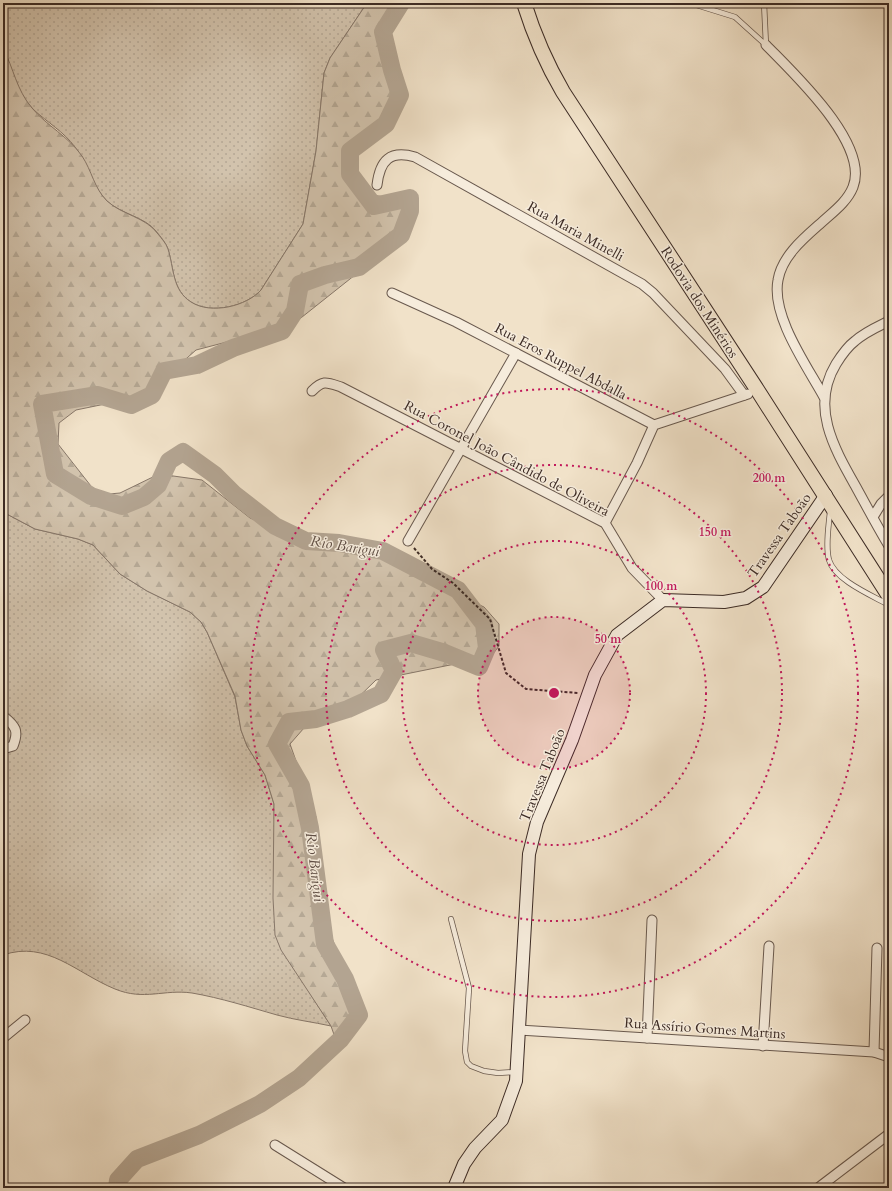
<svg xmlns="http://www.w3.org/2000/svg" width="892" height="1191" viewBox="0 0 892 1191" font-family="Cardo,serif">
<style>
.grass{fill:url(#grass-dots);stroke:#877769}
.forest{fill:url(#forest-firs);stroke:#877769}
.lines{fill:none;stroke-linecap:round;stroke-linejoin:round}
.river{stroke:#b3a491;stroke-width:18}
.lane-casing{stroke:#69594e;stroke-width:6}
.street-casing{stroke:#69594e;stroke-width:11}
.secondary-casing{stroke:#3c2b25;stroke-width:14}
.primary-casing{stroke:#3c2b25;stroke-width:16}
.path{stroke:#3c2b25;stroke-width:2;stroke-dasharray:3 2;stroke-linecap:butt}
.lane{stroke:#f6ecdc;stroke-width:4.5}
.street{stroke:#f6ecdc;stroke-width:9}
.secondary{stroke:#f6ecdc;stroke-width:12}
.primary{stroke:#f1e2c9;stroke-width:14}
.ring{fill:none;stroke:#c2185b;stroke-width:2;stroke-dasharray:2 4}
.labels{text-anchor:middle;stroke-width:3;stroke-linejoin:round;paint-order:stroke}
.street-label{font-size:14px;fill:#3c2b25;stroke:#f6ecdc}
.water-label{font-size:15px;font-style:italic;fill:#604f45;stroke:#f6ecdc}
.centre{fill:#c2185b;stroke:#f6ecdc;stroke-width:2}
.ring-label{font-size:12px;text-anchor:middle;font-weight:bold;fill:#c2185b;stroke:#f6ecdc;stroke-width:3;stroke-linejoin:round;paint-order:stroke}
</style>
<defs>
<pattern id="grass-dots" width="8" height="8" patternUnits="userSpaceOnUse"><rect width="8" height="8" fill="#d2c3ad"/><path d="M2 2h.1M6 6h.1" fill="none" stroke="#b5a895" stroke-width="1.8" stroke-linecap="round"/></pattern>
<pattern id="forest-firs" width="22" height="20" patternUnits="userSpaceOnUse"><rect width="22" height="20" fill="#d2c3ad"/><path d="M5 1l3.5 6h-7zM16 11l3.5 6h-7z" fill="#b5a895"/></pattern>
</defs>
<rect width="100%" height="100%" fill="#f1e2c9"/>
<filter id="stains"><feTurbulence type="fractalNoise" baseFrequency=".005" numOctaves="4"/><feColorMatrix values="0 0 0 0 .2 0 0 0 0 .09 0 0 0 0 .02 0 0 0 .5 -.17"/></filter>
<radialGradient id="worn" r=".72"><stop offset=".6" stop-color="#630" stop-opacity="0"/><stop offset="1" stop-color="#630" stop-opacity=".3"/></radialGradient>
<g class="grass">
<path d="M3,3h364l-37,55 -6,15 -8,78 -13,73 -42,66c-14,16 -50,25 -70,12 -19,-12 -17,-34 -23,-53 -2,-6 -8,-13 -12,-18 -11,-14 -35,-17 -49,-30 -15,-15 -20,-37 -32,-54 -11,-15 -28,-25 -41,-37 -16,-15 -25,-41 -31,-61 -3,-12 0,-33 0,-46z"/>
<path d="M3,512l32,17 43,10 15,6 27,29 27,17 43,21 11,10 6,10 28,65 6,33 6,16 18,29 9,29 1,37 33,149 23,36c-18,-4 -36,-6 -54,-11 -28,-8 -56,-17 -85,-22 -28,-4 -48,8 -77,-4 -39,-16 -68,-49 -112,-34z"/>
</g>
<path class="forest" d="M367,3h33l-13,35 12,55 -2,24 -37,26 -4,32 6,19 32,4 9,6 -3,21 -11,23 -97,77 -96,25 -52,46 -68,14 -17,13 -1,21 40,51 22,-2 39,-19 43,6 48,38 62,27 104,19 36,28 32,15 15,17v22l-13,17 -31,1 -79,16 -40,39 -32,9 -14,16 26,73 13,112 26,75 -5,34 -11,11 -8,-23 -50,-76 -6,-15 -2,-37 1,-94 -9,-29 -18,-29 -6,-16 -6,-34 -28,-64 -6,-10 -11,-10 -43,-21 -27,-17 -27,-29 -15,-6 -43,-10 -32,-17v-464c11,21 13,41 29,60 15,18 36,28 50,48 10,15 12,32 25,45 15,14 39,16 51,33 3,4 8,9 10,15 6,19 4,41 23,53 20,13 56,4 70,-12l42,-66 13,-73 8,-78 6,-15z"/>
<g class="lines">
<path class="river" d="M117,1188l1,-8 19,-21 62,-24 61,-31 39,-26 41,-38 19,-25 -14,-36 -20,-35 -15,-116 -9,-42 -24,-42 12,-22 27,-3 32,-10 33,-15 13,-23 -10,-21 27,-7 34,10 34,14 8,-19 -3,-24 -26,-34 -75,-39 -44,-8 -33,-2 -31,-15 -41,-32 -19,-19 -32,-23 -14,9 -11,24 -14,12 -22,9 -31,-10 -36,-22 -13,-70 56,-9 33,10 21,-10 12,-24 33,-6 36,-17 49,-17 13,-20 5,-27 25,-9 34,-8 42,-32 9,-24v-13l-36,8 -24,-32v-23l36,-27 14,-29 -8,-25 -9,-38 18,-29"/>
<defs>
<g id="lane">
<path d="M690,3l45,14 31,28"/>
<path d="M764,3l2,42"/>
<path d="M830,511c-1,14 -5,34 -1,49 6,20 42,35 60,45"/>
<path d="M451,919l18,69 -4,63 2,11 4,4 13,5 14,2 17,-1"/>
</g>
<g id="street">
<path d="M766,45c27,28 104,99 87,142 -6,15 -20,25 -32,36 -17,15 -39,33 -43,57 -7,36 29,86 46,117"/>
<path d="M377,185c3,-25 13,-35 38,-28l227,127 11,9 72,76 19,26"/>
<path d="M392,293l64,29 198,103"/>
<path d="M889,321c-12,6 -24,11 -34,20 -8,6 -14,15 -19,23 -26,43 -2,84 20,123 11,20 21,39 33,59"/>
<path d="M312,391c11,-11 14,-9 29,-4l264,136 27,45 31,32"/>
<path d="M873,517l8,-13 8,-8"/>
<path d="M605,523l32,-60 17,-38 94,-31"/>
<path d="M408,541l108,-188"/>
<path d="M3,716c13,10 16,15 10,30l-10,3"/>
<path d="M519,1030l355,22 15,5"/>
<path d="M3,1038l22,-18"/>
<path d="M647,1038l5,-118"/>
<path d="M763,1046l6,-100"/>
<path d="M874,1052l3,-104"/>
<path d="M275,1145l69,43"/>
<path d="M818,1188l71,-54"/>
</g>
<path id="secondary" d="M454,1188l10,-24 11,-16 27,-28 14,-39 13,-227 8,-32 35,-82 23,-65 22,-40 46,-35 61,2 22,-4 17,-11 63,-92"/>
<path id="primary" d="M524,3c10,32 22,60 39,89l195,299 131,205"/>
</defs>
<use href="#lane" class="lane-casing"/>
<use href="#street" class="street-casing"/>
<use href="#secondary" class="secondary-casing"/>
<use href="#primary" class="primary-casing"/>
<path class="path" d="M414,548l18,21 21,14 37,36 16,54 20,16 52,4"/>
<use href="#lane" class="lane"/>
<use href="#street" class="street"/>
<use href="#secondary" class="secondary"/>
<use href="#primary" class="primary"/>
</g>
<circle cx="554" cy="693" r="76" fill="#c2185b" fill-opacity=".12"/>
<g class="ring">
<circle cx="554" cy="693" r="76"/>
<circle cx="554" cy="693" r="152"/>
<circle cx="554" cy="693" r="228"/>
<circle cx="554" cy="693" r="304"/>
</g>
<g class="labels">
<g class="street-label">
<text transform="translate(576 231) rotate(29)" y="5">Rua Maria Minelli</text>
<text transform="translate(700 302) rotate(57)" y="5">Rodovia dos Minérios</text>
<text transform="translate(561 361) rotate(28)" y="5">Rua Eros Ruppel Abdalla</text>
<text transform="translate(507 458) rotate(28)" y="5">Rua Coronel João Cândido de Oliveira</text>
<text transform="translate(779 535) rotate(-55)" y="5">Travessa Taboão</text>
<text transform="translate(542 775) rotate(-68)" y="5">Travessa Taboão</text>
<text transform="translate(705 1028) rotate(4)" y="5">Rua Assírio Gomes Martins</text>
</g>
<g class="water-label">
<text transform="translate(345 546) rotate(9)" y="5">Rio Barigui</text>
<text transform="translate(315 867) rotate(83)" y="5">Rio Barigui</text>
</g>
</g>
<circle cx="554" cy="693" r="6" class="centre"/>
<g class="ring-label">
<text x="769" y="482">200 m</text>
<text x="715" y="536">150 m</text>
<text x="661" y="590">100 m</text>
<text x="608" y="643">50 m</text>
</g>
<rect width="892" height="1191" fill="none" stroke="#f1e2c9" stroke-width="16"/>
<rect x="4" y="4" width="884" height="1183" fill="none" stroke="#3c2b25" stroke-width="2"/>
<rect x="8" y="8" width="876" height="1175" fill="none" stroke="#3c2b25"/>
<rect width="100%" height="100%" filter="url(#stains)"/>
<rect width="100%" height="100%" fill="url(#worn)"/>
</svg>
